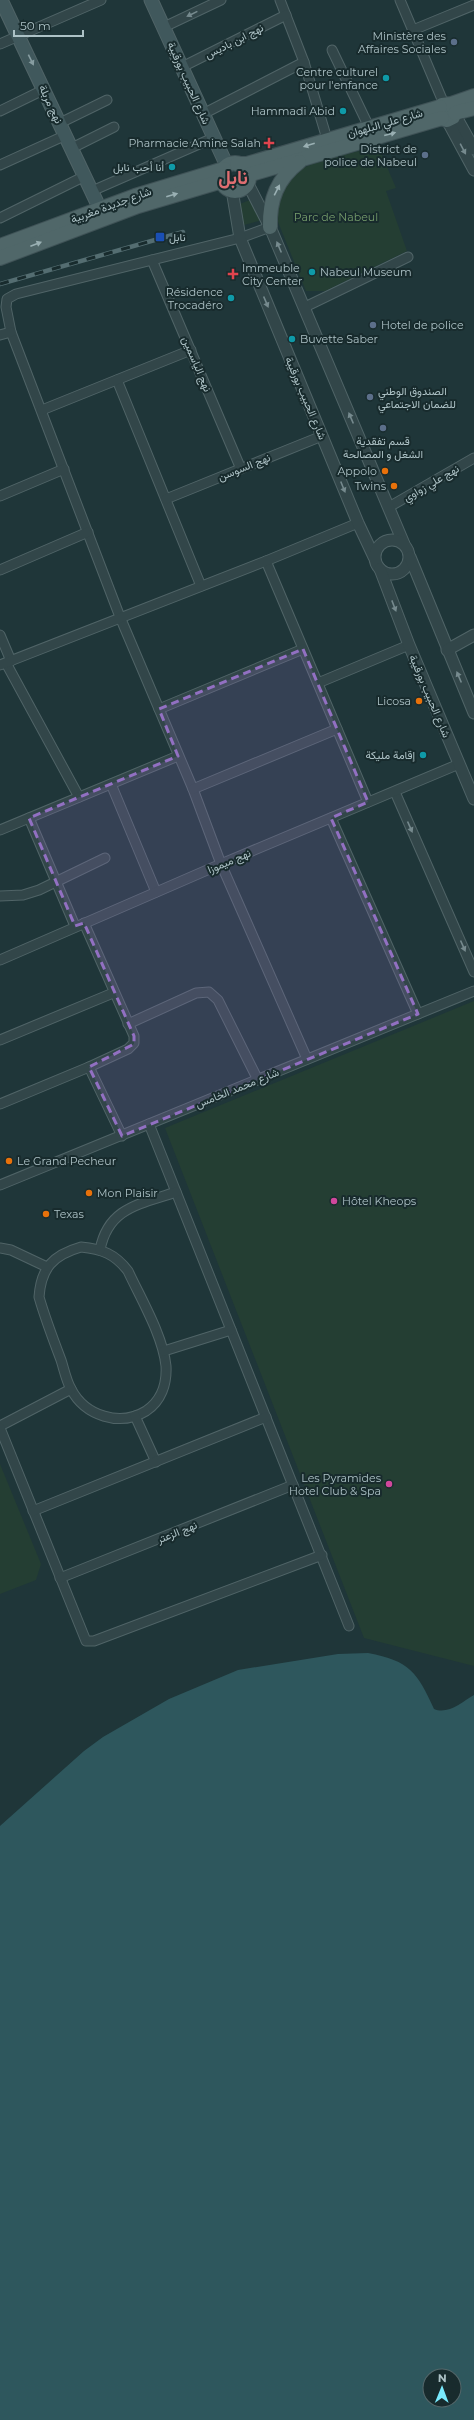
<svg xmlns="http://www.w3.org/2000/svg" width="474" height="2420" viewBox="0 0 474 2420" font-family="Montserrat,Vazirmatn,sans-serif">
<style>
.green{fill:#243e33}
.water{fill:#2e575d;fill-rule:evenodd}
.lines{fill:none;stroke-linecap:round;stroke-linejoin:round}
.minor-casing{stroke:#506467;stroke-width:11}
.tertiary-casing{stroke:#506467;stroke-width:13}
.secondary-casing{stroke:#506467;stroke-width:15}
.primary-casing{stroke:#3f5256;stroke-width:16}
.minor{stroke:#324649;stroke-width:9}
.tertiary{stroke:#324649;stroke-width:11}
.secondary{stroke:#40585c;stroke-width:13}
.primary{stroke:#506769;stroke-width:14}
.rail-casing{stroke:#546d71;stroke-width:4.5}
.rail{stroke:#182b2d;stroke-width:3;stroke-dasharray:9;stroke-linecap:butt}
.oneway{fill:#768a8e}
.oneway2{fill:#879da1}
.oneway3{fill:#9ab0b3}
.marked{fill:#9270c2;fill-opacity:0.2;stroke:#9270c2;stroke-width:3;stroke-dasharray:8 5;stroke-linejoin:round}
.service-dot{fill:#5c6f8a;stroke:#182b2d;stroke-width:1.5}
.culture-dot{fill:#0f9aa8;stroke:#182b2d;stroke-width:1.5}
.health-dot{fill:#e0444e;stroke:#182b2d;stroke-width:1.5}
.transit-dot{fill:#1a4fb4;stroke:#182b2d;stroke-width:1.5}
.food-dot{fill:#e8710a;stroke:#182b2d;stroke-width:1.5}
.hotel-dot{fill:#d1479c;stroke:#182b2d;stroke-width:1.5}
.labels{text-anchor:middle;stroke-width:4;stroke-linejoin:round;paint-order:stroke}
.poi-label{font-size:11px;fill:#adc2c6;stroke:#182b2d;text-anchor:end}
.street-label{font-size:11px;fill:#adc2c6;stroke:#182b2d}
.park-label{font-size:11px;fill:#769d6b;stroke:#182b2d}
.town-label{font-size:19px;font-weight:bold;fill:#e06e71;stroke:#182b2d}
</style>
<rect width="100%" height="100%" fill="#1f3639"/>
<g class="green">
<path d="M378,146l18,42 -10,3 21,60 -82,40h-19l-28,-69c-2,-20 6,-40 22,-52 8,-7 64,-20 78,-24z"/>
<path d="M250,200l10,18 -1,3 -15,4 -7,-20z"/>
<path d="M474,1001v665l-110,-28 -199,-510z"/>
<path d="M0,1464l41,100 -5,16 -36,14z"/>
</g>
<path class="water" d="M368,1653c42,8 49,19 66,56 14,6 28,-7 40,-14v725h-474v-594l84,-75 19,-14 66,-38 69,-29 100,-16zM430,2376h24v24h-24z"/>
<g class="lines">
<defs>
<g id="minor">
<path d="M280,0l24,62 23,77"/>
<path d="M400,0l44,104"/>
<path d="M164,27l57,-27"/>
<path d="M413,30l61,-25"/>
<path d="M0,44l101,-44"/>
<path d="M332,50l37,77"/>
<path d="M182,67l104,-52"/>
<path d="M0,111l45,-22"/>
<path d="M203,114l101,-52"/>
<path d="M60,123l47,-23"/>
<path d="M72,148l42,-21"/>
<path d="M0,165l66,-30"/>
<path d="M92,191l121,-53"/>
<path d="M0,218l85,-42"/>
<path d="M270,227l-30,11 -224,56 -9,5 -1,8 5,25 109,285 73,172 28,75 86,195"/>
<path d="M152,260l89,209"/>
<path d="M305,307l103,-50"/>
<path d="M0,335l11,-3"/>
<path d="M117,380l84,206"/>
<path d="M42,410l149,-60"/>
<path d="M0,496l64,-27"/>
<path d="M166,499l156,-63"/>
<path d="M389,507l85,-49"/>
<path d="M266,561l102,241"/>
<path d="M0,570l88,-38"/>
<path d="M0,635l11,26"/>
<path d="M6,663l73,134"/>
<path d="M0,665l266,-104 92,-38"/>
<path d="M318,683l91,-38"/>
<path d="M159,709l144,-60"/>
<path d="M111,784l45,108"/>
<path d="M193,789l144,-60"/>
<path d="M395,792l79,180"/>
<path d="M29,818l46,108"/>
<path d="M331,818l87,196"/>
<path d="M0,830l178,-74"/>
<path d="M0,896l23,-1 16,-5 66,-32"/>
<path d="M84,923l50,113v7l-6,6 -39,18 33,69"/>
<path d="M0,960l221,-96 238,-100"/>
<path d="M128,1024l68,-31 13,-1 9,8 40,80"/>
<path d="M0,1040l113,-47"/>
<path d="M0,1104l89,-37"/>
<path d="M149,1124l200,502"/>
<path d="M0,1185l474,-194"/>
<path d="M81,1247c21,2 34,7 47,24 13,28 35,65 38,95 1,18 -5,35 -20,45 -26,16 -61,5 -75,-22 -5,-9 -7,-20 -10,-29 -8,-21 -16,-42 -22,-63 2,-29 14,-42 42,-50z"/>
<path d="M0,1248l11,2 36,17"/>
<path d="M100,1250c8,-43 41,-46 76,-58"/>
<path d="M164,1351l67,-21"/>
<path d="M135,1416l21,46"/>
<path d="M0,1426l71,-37"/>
<path d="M0,1428l86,213h8l228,-86"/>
<path d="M33,1511l233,-94"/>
<path d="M60,1578l233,-93"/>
</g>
<g id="tertiary">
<path d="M455,115l19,34"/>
<path d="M447,120l27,50"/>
<path d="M247,182l23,45 134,317"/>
<path d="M232,190l8,48 118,285 16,34"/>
<circle cx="392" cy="557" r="17"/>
<path d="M410,557l64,156"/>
<path d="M380,569l29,76 65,154"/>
<path d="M447,650l27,-15"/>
</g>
<g id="secondary">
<path d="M1,0l99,209"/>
<path d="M151,0l76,166"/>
</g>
<g id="primary">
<path d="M451,104l4,6 -2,7 -6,3 -5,-2 -3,-7 3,-6 9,-1 23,-8"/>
<path d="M455,113l19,-5"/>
<circle cx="235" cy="177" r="14"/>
<path d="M237,164h10l193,-57"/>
<path d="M248,175l194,-57"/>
<path d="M270,227c-1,-27 7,-48 29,-65"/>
<path d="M0,246l135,-50 89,-27"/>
<path d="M0,258l138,-52 84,-25"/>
</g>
</defs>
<use href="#minor" class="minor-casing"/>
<use href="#tertiary" class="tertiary-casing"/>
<use href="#secondary" class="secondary-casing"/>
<use href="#primary" class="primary-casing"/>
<use href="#minor" class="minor"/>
<use href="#tertiary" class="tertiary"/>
<use href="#secondary" class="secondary"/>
<use href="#primary" class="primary"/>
<defs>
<path id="rail" d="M0,284l183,-52"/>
</defs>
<use href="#rail" class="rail-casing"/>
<use href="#rail" class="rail"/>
</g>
<defs><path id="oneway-solid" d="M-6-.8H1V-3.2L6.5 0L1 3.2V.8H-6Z"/></defs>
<g class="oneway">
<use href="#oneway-solid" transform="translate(192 14) rotate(154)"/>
<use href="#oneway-solid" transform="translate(463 149) rotate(62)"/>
<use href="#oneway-solid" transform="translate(279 247) rotate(-113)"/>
<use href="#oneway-solid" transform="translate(266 302) rotate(67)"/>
<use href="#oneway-solid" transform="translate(351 418) rotate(-113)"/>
<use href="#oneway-solid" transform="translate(343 487) rotate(68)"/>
<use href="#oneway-solid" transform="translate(394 606) rotate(69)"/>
<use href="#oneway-solid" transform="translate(459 677) rotate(-113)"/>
<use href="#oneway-solid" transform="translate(410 827) rotate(66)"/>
<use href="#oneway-solid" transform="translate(463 946) rotate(66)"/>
</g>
<use class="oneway2" href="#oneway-solid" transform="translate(31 60) rotate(64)"/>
<g class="oneway3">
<use href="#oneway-solid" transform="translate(390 134) rotate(-15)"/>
<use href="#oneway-solid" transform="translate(309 145) rotate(163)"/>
<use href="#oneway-solid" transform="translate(277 190) rotate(-63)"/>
<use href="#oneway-solid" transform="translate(172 195) rotate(-16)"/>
<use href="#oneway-solid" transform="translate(36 244) rotate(-21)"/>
</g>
<path class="marked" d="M303,649l65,153 -37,16 87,196 -296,122 -33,-69 45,-23v-8l-50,-113 -9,3 -46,-108 149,-62 -19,-47z"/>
<g class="service-dot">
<circle cx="454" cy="42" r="4"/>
<circle cx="425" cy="155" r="4"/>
<circle cx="373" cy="325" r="4"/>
<circle cx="370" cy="397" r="4"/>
<circle cx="383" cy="428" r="4"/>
</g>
<g class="culture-dot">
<circle cx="386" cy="78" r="4"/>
<circle cx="343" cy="111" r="4"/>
<circle cx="172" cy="167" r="4"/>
<circle cx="312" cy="272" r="4"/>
<circle cx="231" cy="298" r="4"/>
<circle cx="292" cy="339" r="4"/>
<circle cx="423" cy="755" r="4"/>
</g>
<g class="health-dot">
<path d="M267 137h4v4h4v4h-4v4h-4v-4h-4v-4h4z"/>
<path d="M231 268h4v4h4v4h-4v4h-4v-4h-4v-4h4z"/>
</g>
<rect class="transit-dot" x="155" y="232" width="10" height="10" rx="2"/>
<g class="food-dot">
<circle cx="385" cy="471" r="4"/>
<circle cx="394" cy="486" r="4"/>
<circle cx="419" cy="701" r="4"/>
<circle cx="9" cy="1161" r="4"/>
<circle cx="89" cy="1193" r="4"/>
<circle cx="46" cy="1214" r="4"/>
</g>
<g class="hotel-dot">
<circle cx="334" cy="1201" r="4"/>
<circle cx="389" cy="1484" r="4"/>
</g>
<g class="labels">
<g class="poi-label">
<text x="446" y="40">Ministère des<tspan x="446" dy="13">Affaires Sociales</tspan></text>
<text x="378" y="76">Centre culturel<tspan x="378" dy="13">pour l'enfance</tspan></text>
<text x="335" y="115">Hammadi Abid</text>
<text x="261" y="147">Pharmacie Amine Salah</text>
<text x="417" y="153">District de<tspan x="417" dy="13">police de Nabeul</tspan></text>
<text x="164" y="171">أنا أحب نابل</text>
<text x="169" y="241" text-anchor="start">نابل</text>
<text x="242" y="272" text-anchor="start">Immeuble<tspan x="242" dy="13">City Center</tspan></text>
<text x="320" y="276" text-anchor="start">Nabeul Museum</text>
<text x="223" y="296">Résidence<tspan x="223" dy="13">Trocadéro</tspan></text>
<text x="381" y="329" text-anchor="start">Hotel de police</text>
<text x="300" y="343" text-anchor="start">Buvette Saber</text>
<text x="378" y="395" text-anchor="start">الصندوق الوطني<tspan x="378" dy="13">للضمان الاجتماعي</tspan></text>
<text x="383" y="445" text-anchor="middle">قسم تفقدية<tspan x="383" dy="13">الشغل و المصالحة</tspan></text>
<text x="377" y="475">Appolo</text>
<text x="386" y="490">Twins</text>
<text x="411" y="705">Licosa</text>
<text x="415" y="759">إقامة مليكة</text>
<text x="17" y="1165" text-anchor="start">Le Grand Pecheur</text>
<text x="97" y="1197" text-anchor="start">Mon Plaisir</text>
<text x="342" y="1205" text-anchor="start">Hôtel Kheops</text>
<text x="54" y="1218" text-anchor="start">Texas</text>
<text x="381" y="1482">Les Pyramides<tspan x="381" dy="13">Hotel Club &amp; Spa</tspan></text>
</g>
<g class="street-label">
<text transform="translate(234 41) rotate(-27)" y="4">نهج ابن باديس</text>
<text transform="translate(189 83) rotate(66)" y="4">شارع الحبيب بورقيبة</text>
<text transform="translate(51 104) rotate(65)" y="4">نهج مربلة</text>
<text transform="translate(385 123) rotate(-16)" y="4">شارع علي البلهوان</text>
<text transform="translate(111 205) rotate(-20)" y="4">شارع جديدة مغربية</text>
<text transform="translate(197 364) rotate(67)" y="4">نهج الياسمين</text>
<text transform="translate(306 398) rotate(67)" y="4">شارع الحبيب بورقيبة</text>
<text transform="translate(244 467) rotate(-22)" y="4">نهج السوسن</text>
<text transform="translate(431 483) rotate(-30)" y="4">نهج علي زواوي</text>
<text transform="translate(430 696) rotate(67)" y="4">شارع الحبيب بورقيبة</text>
<text transform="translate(229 861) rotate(-23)" y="4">نهج ميموزا</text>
<text transform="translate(237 1088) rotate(-22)" y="4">شارع محمد الخامس</text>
<text transform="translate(177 1532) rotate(-22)" y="4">نهج الزعتر</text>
</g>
<g class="park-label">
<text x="336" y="221">Parc de Nabeul</text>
</g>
<g class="town-label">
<text x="233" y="184">نابل</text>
</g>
</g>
<g transform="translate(442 2388) rotate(1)"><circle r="19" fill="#182b2d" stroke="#54676a"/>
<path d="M0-3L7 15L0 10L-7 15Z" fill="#79ebfe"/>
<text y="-6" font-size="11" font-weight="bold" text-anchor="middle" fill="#adc2c6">N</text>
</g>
<path d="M14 30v6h69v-6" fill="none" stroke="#adc2c6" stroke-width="2"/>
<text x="20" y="30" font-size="12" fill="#adc2c6" stroke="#182b2d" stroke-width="3" paint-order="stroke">50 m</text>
</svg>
